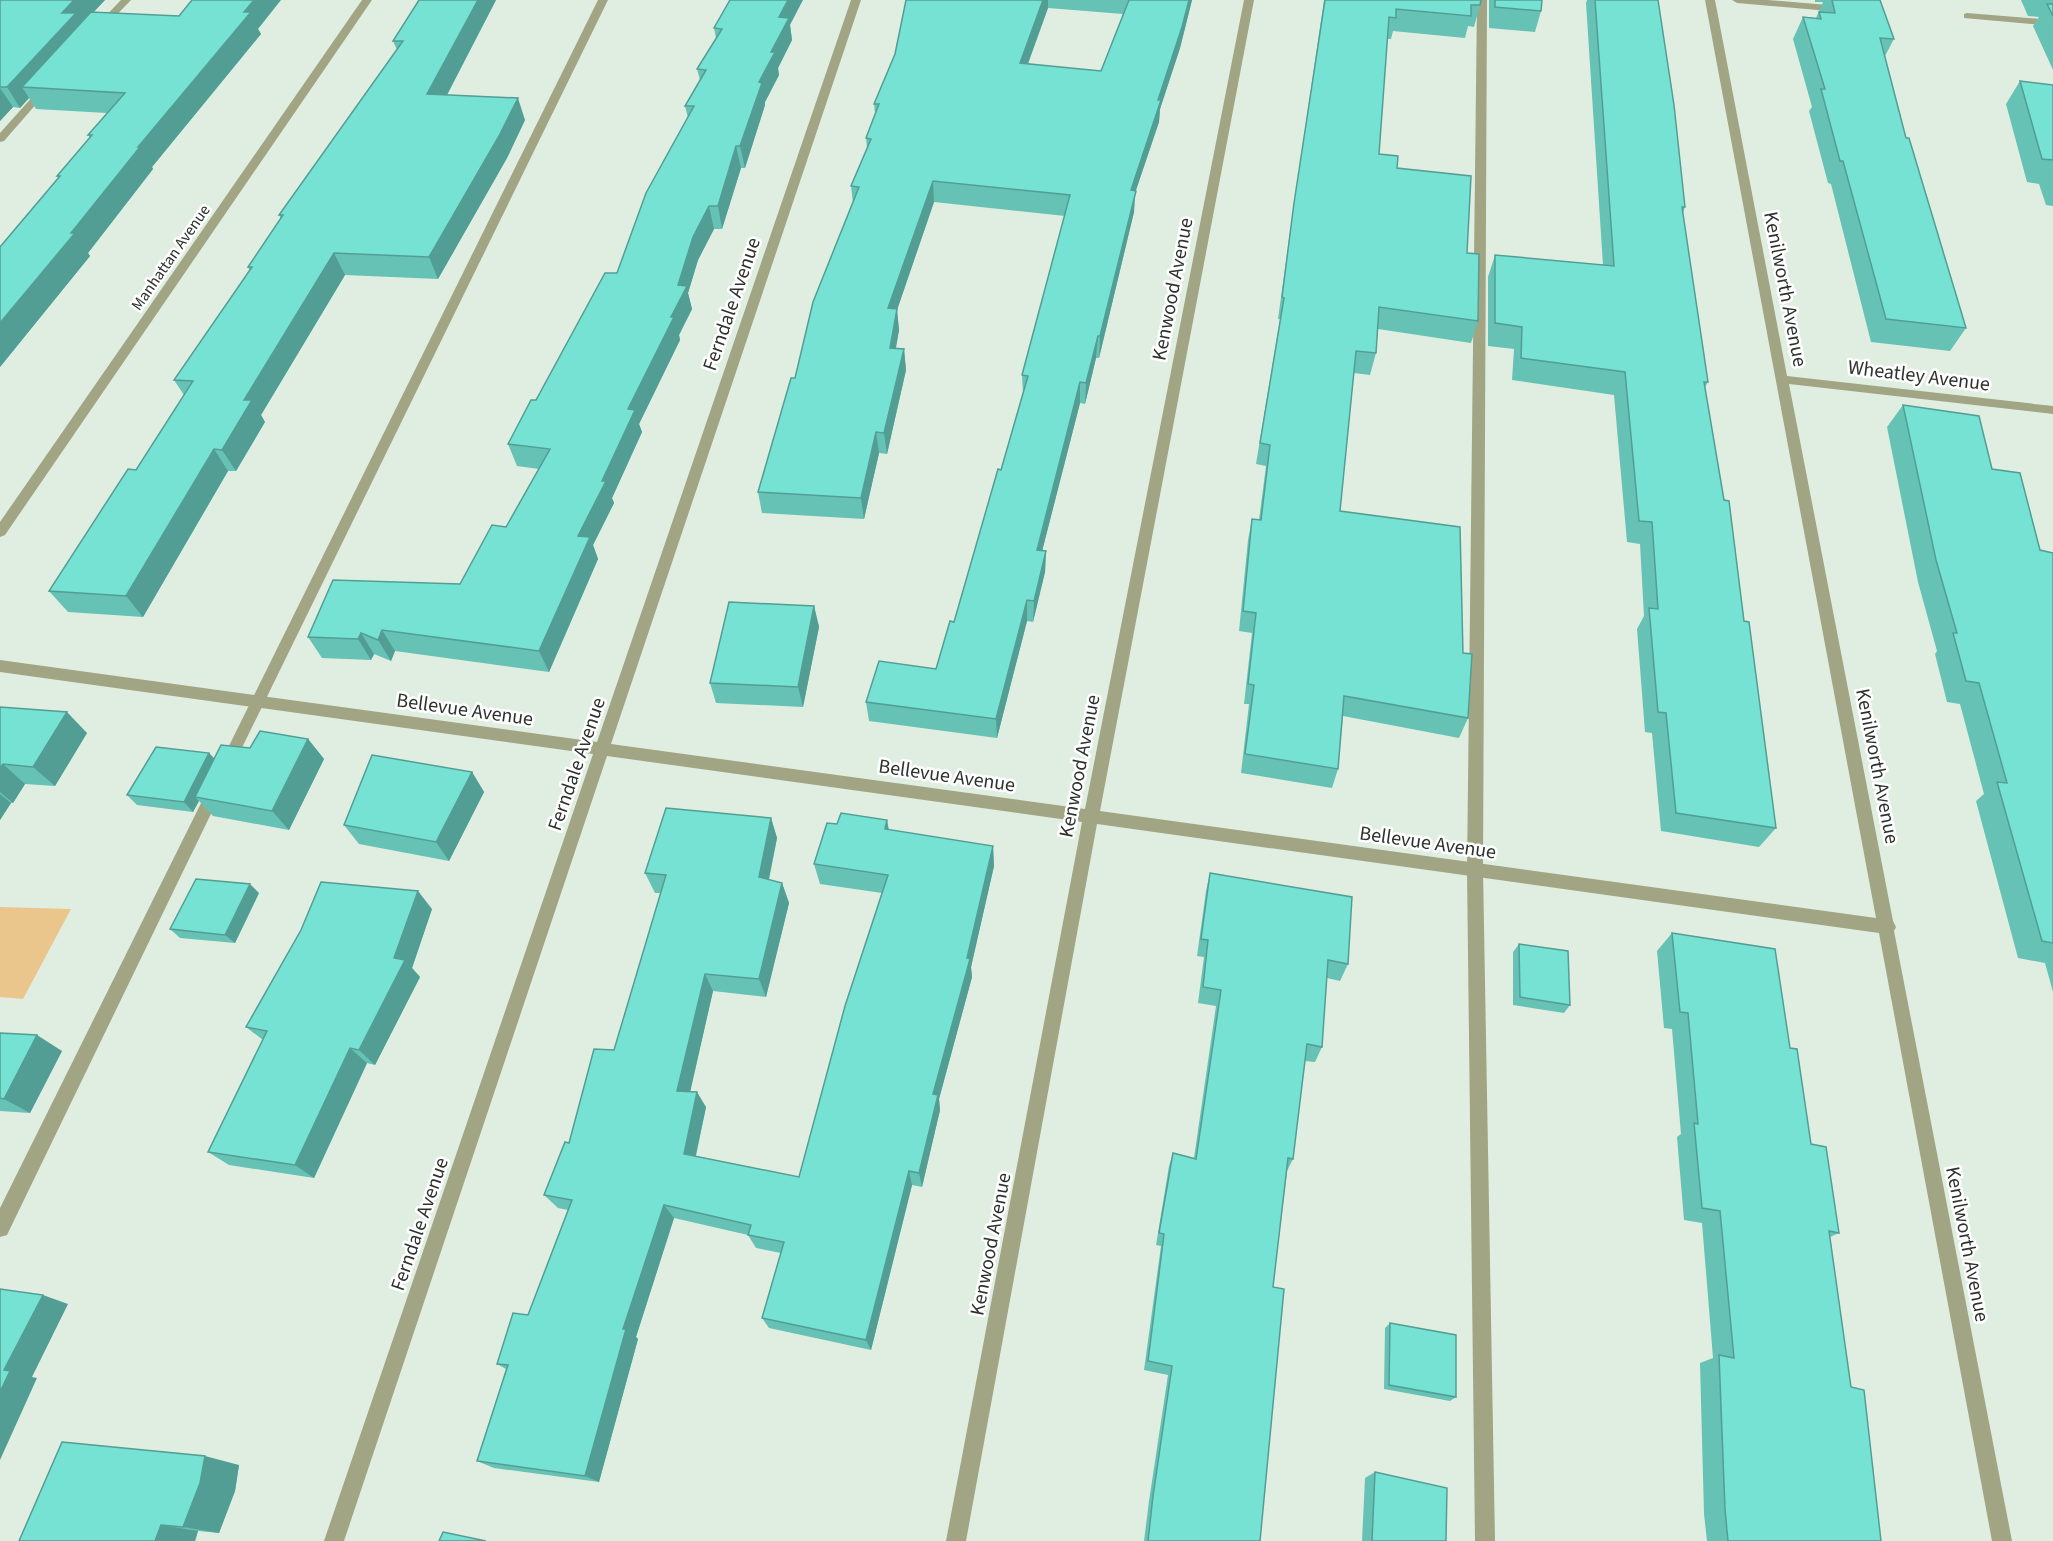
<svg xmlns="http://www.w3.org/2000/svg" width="2053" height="1541" viewBox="0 0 2053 1541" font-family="'Source Sans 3',sans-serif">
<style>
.green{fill:#eac68d}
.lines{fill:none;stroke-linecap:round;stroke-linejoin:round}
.service{fill:#a1a584;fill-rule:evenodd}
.minor{fill:#a1a584;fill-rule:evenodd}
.wall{fill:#65c2b5;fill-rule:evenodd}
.shaded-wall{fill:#539e94}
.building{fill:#76e2d3;stroke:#539e94;stroke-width:1.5}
.labels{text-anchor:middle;stroke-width:5;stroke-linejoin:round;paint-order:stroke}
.far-street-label{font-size:16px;fill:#2d322e;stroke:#fff}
.street-label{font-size:20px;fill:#2d322e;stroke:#fff}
</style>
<rect width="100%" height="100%" fill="#e0eee2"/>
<path class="green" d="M0,907l71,2 -48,90 -23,-2z"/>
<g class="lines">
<g class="service">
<path d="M121,0h10l-28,29h-6v-4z"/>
<path d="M598,0h10l-374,764 -2,4h-10l-2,-4z"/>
<path d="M1477,0h10l-4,870 12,671h-20l-8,-671z"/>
<path d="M1732,0h36l72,6 5,3 -5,3 -103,-9z"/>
<path d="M43,85l8,2 -47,54 -4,1v-9z"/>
<path d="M214,785l5,2 3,4 -215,444 -7,2v-29l209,-421z"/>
</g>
<g class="minor">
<path d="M362,0h10l-367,535 -5,2v-15z"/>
<path d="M851,0h10l-250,744 474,65 159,-809h10l-154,811 776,107 -171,-918h10l72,376 266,30v8l-264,-30 104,537 3,6 -2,4 118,610h-20l-113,-608 -782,-109 -131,717h-20l136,-719 -475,-66 -263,785h-20l269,-787 -593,-82v-12l597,82z"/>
<path d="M1967,13l86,7v6l-89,-8v-4z"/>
</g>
</g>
<g class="wall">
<path d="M0,0h105l-12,13 165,16 3,5 -109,133 1,2 -65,84 2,3 -90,111 58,-189 -1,-2 33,-38 -2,-3 19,-22 -71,-4 -7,-11 -9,10 -7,-1 -13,14z"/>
<path d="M496,0l-49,95 78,25 -18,38 -69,121 -93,-4 -84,140 4,7 -29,49h-8l-85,146 -75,-5 -19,-21 87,-121 48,-75 -10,-15 76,-109 -2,-4 33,-48 -2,-4 118,-165 -4,-9z"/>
<path d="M906,0h286l-12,48 -20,61 -1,13 -24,71 -1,19 -35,146h-3l-11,46 -5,-1 -38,148h4l-1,21 -12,50 -6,-1 -30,117 -128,-17 -3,-19 70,-33 18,-47 47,-152 22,-76 -1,-19 43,-159 -131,-14 -37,108 2,20 -3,18 8,1 2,21 -19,84 -8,-1 -15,66 -102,-6 -4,-21 95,-289 -2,-17 16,-38 -1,-10 9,-25 -1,-9 21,-50zM1048,8l75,6 -22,57 -73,-7z"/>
<path d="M1324,0h157l-1,5 -6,22 -6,-1 -3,12 -72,-7 -2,8h-4l-8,115 18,14 70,85 11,68 -7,22 -93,-14 -2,24 -6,22 -16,-2 -14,138 123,142 5,65 -9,20 -116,-22 -5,53 -6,19 -91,-15 8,-69h-5l8,-71 -13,-2 9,-91 4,-21 7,1 7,-54 -10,-2 24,-145h-2l13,-94z"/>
<path d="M1489,0h53l-1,11 -6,21 -46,-4z"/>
<path d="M1587,0h71l27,207 -2,6 25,169 -3,5 39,234 32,207 -17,19 -98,-16 -9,-98 -7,-1 -8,-103 7,-13 -4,-72 -13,-2 -13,-147 -102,-15 2,-31 -26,-3v-69l7,-22 108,10 -17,-262z"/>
<path d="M1815,0h65l14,39 -9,17 21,82 60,190 -16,23 -79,-9 -40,-158 -3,-1 -19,-72 3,-4 -19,-68 10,-22 13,1 7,-16h-8z"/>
<path d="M2021,0h32v70l-20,-44 6,-9 -11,-1z"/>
<path d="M790,25l2,15 -14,28 1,7 -14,27v3l-20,63h-4l-19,61h-8l-16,31 -10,33 4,16 -13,26 1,5 -41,84 3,8 -30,66 2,5 -21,42 5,14 -49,113 -154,-21 -4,10 -17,-7 -3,6 -49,-2 -14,-21 152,-53 46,-57 33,-58 -22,-3 -9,-22 109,-171 71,-155 -3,-12 15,-26 -3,-11 19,-31 -2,-10z"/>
<path d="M2020,81l33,4v121l-7,-1 -7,-21 -12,-2 -21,-78z"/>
<path d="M1903,405l89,64 48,81 13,3v439l-8,-29 -27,-5 -42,-157 8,-7 -24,-90 -13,-2 -12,-48 2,-3 -19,-69 -31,-155z"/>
<path d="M814,606l5,21 -16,80 -87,-4 -6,-20z"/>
<path d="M0,707l87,26 -32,53 -30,-2 -12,19h-2l-11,17z"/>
<path d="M308,739l16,20 -35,71 -76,-14 -14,-15 -6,11 -56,-7 -10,-10 82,-42 5,5 36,-10z"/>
<path d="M472,772l12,20 -35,69 -90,-17 -15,-19z"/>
<path d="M771,818l6,20 -8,42 13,3 7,20 -23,94 -53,-6 -23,100 16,16 -10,49 103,21 83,-284 -62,-9 -6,-20 23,-40 50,-4 2,10 104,16 1,20 -23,101 1,10 -33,122 1,11 -18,77 -10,-2 -41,165 -102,-22 -7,-10 19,-65 -25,-5 -8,-13 -74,-17 -38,119 2,2 -39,143 -105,-14 -17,-7 29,-92 -9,-5 31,-49 40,-105 -10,-2 -14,-13 70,-145 47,-157h-6l-10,-20z"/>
<path d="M1210,873l138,91 -8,17 -13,-3 -5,69 -7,15 -10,-1 -12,98 -6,12 -14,116 -13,254h-116l5,-40 19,-126 -24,-5 17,-124 -5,-1 13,-79 4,-13 21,5 22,-152 -18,-3 6,-46 -7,-1 9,-65z"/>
<path d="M259,893l-24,50 -55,-5 -10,-9z"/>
<path d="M432,909l-20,59 8,9 -45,88 -8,-2 -53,115 -85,-13 -21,-13 55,-112 -17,-13z"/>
<path d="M1672,933l118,115 21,96 28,89 -9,4 21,150 30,154h-174l-3,-27 -4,-151 13,-5 -11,-135 -18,-3 -7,-83 4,-3 -9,-105 -8,-1 -7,-77z"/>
<path d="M1519,944l51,61 -6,8 -51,-8v-53z"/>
<path d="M0,1033l62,18 -32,62 -30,-2z"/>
<path d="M1390,1323l66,74 -6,4 -66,-12 1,-61z"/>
<path d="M239,1465l-4,26 -16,42 -21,-2 -3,10h-176z"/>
<path d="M1375,1472l71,69h-84l3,-63z"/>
</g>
<g class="shaded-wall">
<path d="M74,0h31l-83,87 7,11 -9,10 -13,-21 55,-74z"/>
<path d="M254,0h27l-23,29 3,5 -109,133 1,2 -65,84 2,3 -90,111v-44l71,-90 67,-86z"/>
<path d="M478,0h18l-60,116 -9,-22z"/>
<path d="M788,0h15l-13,25 2,15 -14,28 1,7 -14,27v3l-20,63 -5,-22 19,-64 12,-30 8,-35z"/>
<path d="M1043,0h5v8l-28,77v-22z"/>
<path d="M1189,0h3l-12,48 -20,61 -1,13 -24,71 -1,19 -35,146 1,-22 31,-146z"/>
<path d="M0,88l13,19 -13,14z"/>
<path d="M518,98l7,22 -18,38 -69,121 -9,-22z"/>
<path d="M736,146l5,22 -19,61 -4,-23z"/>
<path d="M933,181l1,21 -37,108 2,20 -7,39 -2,-21 -2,-40z"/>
<path d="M709,206l5,23 -16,31 -10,33 4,16 -13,26 1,5 -41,84 3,8 -30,66 2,5 -21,42 5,14 -49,113 -10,-21 39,-115 24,-55 26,-72 43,-92 7,-32 15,-48z"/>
<path d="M334,253l11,22 -84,140 4,7 -29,49 -14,-21 22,-50z"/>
<path d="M1098,336l-2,22 -11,46 1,-21z"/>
<path d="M904,349l2,21 -19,84 -3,-21z"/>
<path d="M1080,382v21l-43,168v-21z"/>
<path d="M876,432l3,21 -15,66 -3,-21z"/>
<path d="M214,449l14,22 -85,146 -17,-21z"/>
<path d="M1046,551l-1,21 -12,50 1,-21z"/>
<path d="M1027,600v21l-30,117 -1,-19z"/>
<path d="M814,606l5,21 -16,80 -5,-20z"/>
<path d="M382,630l13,21 -4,10 -13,-21z"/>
<path d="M361,633l13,21 -3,6 -13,-21z"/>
<path d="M67,712l20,21 -32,53 -22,-19z"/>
<path d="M308,739l16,20 -35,71 -17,-19z"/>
<path d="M209,753l9,10 -23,34 4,4 -6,11 -9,-10z"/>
<path d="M3,764l22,20 -12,19 -13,-11v-24z"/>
<path d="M472,772l12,20 -35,69 -13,-19z"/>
<path d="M0,794l11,9 -11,17z"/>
<path d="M771,818l6,20 -12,59 -6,-20z"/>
<path d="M887,820l3,20 -5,-11z"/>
<path d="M993,846l1,20 -23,101 1,10 -33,122 1,11 -18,77 -3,-14 14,-79 34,-136z"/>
<path d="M782,883l7,20 -23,94 -7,-18z"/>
<path d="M250,884l9,9 -24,50 -10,-8z"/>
<path d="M418,891l14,18 -20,59 8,9 -45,88 -16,-15 35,-92z"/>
<path d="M705,974l8,17 -26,115 -10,-15z"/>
<path d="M37,1035l25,16 -32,62 -26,-14z"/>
<path d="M350,1048l17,15 -53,115 -19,-13z"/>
<path d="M697,1092l9,15 -13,61 -9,-14z"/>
<path d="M909,1171l3,14 -41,165 -5,-10z"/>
<path d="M664,1205l10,13 -38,119 2,2 -39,143 -14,-6 38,-147z"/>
<path d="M43,1295l25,9 -36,73 5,1 -37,82v-68l4,-22z"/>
<path d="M205,1456l34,9 -4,26 -16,42 -36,-6z"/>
<path d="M161,1525l37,6 -3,10h-40z"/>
</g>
<g class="building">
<path d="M0,0h74l-12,13h14l-69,74h-7z"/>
<path d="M192,0h62l-10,12h7l-113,135h2l-69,86h4l-75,90v-76l60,-71h-3l35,-41h-4l37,-42 -103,-6 69,-75 88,4z"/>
<path d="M419,0h59l-51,94 91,4 -19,38 -70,121 -95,-4 -90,147h8l-30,50 -8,-1 -88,147 -77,-5 79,-122 8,1 57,-89 -19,-1 78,-113h-4l35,-52h-4l124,-174h-10z"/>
<path d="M730,0h58l-9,17 10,1 -18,34h4l-16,30 3,1 -22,63h-4l-18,60h-9l-16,31 -15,48 9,1 -16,31h3l-46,92 7,1 -33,71h4l-28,55 12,1 -51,114 -157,-21 -4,10 -17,-7 -3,6 -50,-2 25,-57 127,4 32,-59 14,2 44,-78 -42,-5 23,-44h5l69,-127h12l29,-80 48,-87h-9l21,-36 -9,-1 25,-40 -8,-1z"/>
<path d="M906,0h137l-23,63 81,8 28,-71h60l-7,27 -24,73h3l-30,90 5,1 -36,145h-2l-12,47 -6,-1 -43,168 9,1 -12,50 -7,-1 -31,119 -130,-17 13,-41 57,8 14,-48 4,1 44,-153 3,1 27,-94 -6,-1 48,-180 -137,-14 -45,127 9,1 -7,39 14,1 -20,84 -8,-1 -15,66 -103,-6 33,-114h4l18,-76 46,-115 -8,-1 20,-47 -5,-1 13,-34h-5l21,-50z"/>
<path d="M1325,0h156l-1,5h-9v11l-75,-7v9l-7,-1 -10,137 19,2 -1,12 74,8 -4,77 12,1 -1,67 -99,-14 -3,46 -20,-2 -16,160 120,16 3,126 9,1 -4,64 -124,-22 -6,73 -93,-15 9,-69 -6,-1 8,-71 -13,-2 9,-92 9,1 9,-75 -10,-2 24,-145 -2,-1 12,-94z"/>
<path d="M1495,0h47l-1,11 -46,-4z"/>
<path d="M1595,0h63l16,105 11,102h-3l26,175h-4l20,118 5,1 15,120 5,1 27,206 -100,-15 -10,-100 -8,-1 -9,-104 9,1 -6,-87 -13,-1 -14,-149 -104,-14 1,-31 -27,-4v-68l119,11z"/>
<path d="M1832,0h48l14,39 -14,-1 26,100h3l57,190 -80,-9 -43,-158h-3l-19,-72h4l-22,-72 18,2 -2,-7 16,1z"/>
<path d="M2047,4h6v12z"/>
<path d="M2020,81l33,4v75l-11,-1z"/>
<path d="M1903,405l76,11 13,53 28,4 20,77 13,3v390l-11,-2 -45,-159 10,1 -28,-100 -13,-2 -13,-48h4l-21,-73z"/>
<path d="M729,602l85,4 -16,81 -88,-4z"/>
<path d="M0,707l67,5 -34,55 -30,-3 -3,4z"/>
<path d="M260,731l48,8 -36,72 -77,-14 26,-52 29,3z"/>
<path d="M156,747l53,6 -25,49 -57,-7z"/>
<path d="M372,755l100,17 -36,70 -92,-17z"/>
<path d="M666,808l105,10 -12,59 23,6 -23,96 -54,-5 -28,117 20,1 -13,62 115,23 46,-171 43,-131 -74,-11 13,-41 10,1 4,-11 46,7 -2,9 108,17 -26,112 3,1 -37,135 5,1 -19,78 -10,-2 -43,169 -104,-22 22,-76 -36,-7 3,-10 -87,-20 -41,124h3l-41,147 -108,-15 31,-96 -11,-1 16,-51 15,2 44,-115 -28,-5 21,-53 4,1 25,-94 20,1 52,-175 -21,-2z"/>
<path d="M1210,873l142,24 -4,67 -20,-4 -6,87 -15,-3 -14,115 -5,-1 -15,129 11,2 -24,252h-112l5,-45 19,-130 -24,-5 16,-127 -5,-1 14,-80 23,6 25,-169 -18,-3 5,-47 -7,-1z"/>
<path d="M196,879l54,5 -25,51 -55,-6z"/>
<path d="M321,882l97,9 -24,67 11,2 -46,90 -9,-2 -55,117 -87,-13 59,-121 -21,-4 55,-97z"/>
<path d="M1672,933l103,16 15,99 7,1 14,95 15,3 13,86 -10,-2 22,156 13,3 17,151h-153l-3,-32 -6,-154 15,3 -14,-147 -18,-3 -8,-85 4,1 -10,-111 -8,-1z"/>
<path d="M1519,944l49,7 2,54 -50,-8z"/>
<path d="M0,1033l37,2 -33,64 -4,-1z"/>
<path d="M0,1289l43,6 -39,75 6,1 -10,21z"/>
<path d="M1390,1323l66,12v62l-67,-12z"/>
<path d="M62,1442l143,14 -5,27 -17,44 -22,-2 -6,16h-136z"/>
<path d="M1375,1472l72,16 -1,53h-74z"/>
<path d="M443,1532l43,9h-47z"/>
</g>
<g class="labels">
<g class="far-street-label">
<text transform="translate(170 257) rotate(-55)" y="6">Manhattan Avenue</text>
</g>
<g class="street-label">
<text transform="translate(1172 289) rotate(-79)" y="7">Kenwood Avenue</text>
<text transform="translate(1786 289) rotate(79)" y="7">Kenilworth Avenue</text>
<text transform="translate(731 304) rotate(-71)" y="7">Ferndale Avenue</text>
<text transform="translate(1919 375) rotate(7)" y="7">Wheatley Avenue</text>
<text transform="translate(465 709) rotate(8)" y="7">Bellevue Avenue</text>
<text transform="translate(576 764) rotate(-71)" y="7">Ferndale Avenue</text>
<text transform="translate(1079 766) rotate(-79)" y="7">Kenwood Avenue</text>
<text transform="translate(1878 766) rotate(79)" y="7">Kenilworth Avenue</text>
<text transform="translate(947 775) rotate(8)" y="7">Bellevue Avenue</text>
<text transform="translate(1428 842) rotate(8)" y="7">Bellevue Avenue</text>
<text transform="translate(419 1224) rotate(-71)" y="7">Ferndale Avenue</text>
<text transform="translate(990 1244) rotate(-79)" y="7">Kenwood Avenue</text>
<text transform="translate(1968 1244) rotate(79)" y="7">Kenilworth Avenue</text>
</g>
</g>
</svg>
